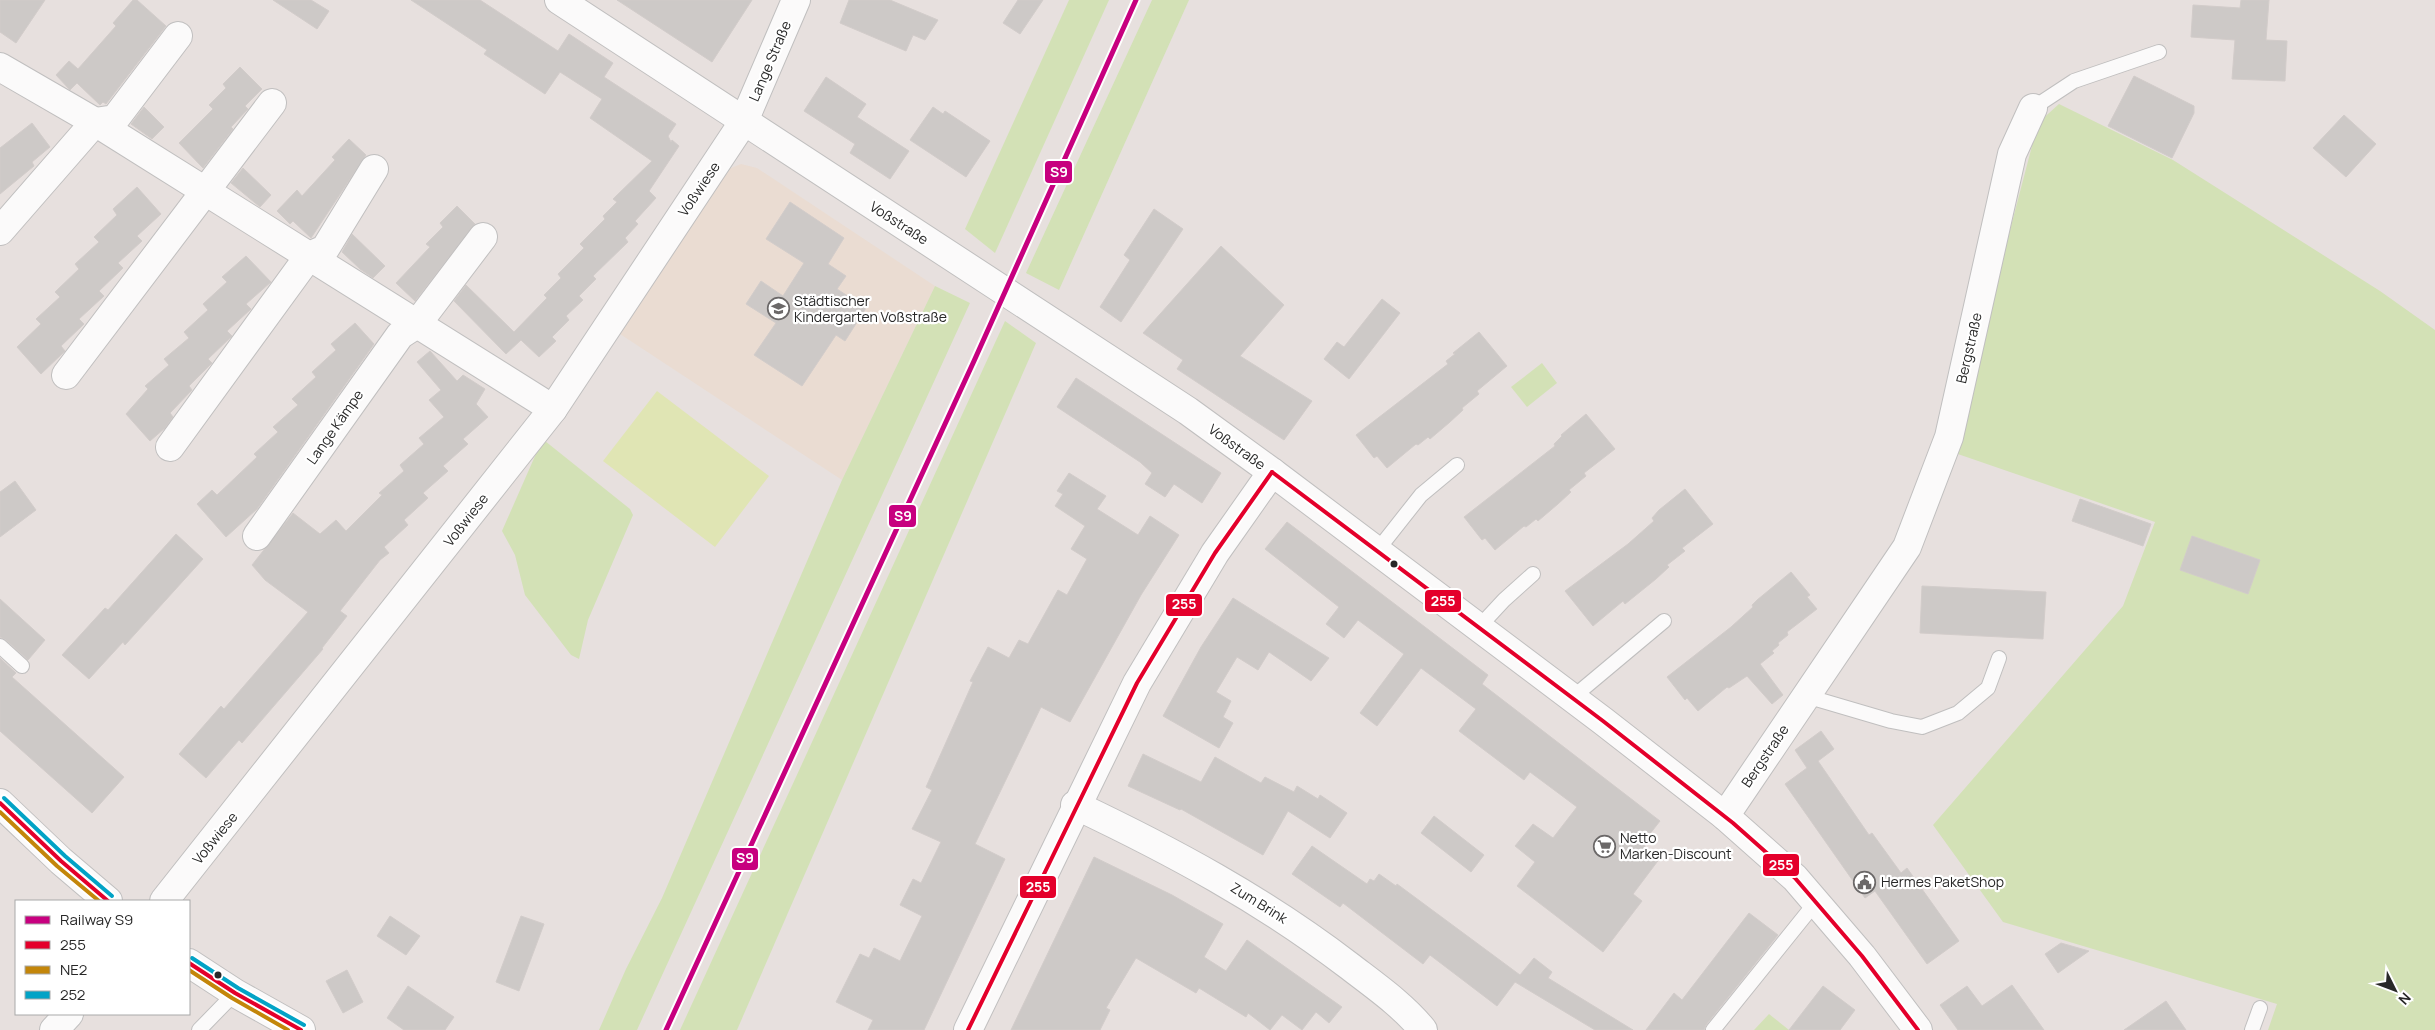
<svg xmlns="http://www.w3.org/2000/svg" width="2435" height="1030" viewBox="0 0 2435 1030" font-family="Manrope,sans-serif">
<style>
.education{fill:#eadcd2}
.green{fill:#d3e1b6}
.pitch{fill:#e0e5b4}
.building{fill:#cdc9c7;stroke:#d2ccca}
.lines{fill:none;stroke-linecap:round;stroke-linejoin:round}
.lane-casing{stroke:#c0bfbf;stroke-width:16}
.street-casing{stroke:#c0bfbf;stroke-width:30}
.lane{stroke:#fbfafa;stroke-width:14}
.street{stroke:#fbfafa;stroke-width:28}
.bus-1-casing{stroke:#fff;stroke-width:8}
.bus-2-casing{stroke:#fff;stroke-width:8}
.bus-3-casing{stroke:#fff;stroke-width:8}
.bus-1{stroke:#e4002b;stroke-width:4}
.bus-2{stroke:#c3860a;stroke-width:4}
.bus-3{stroke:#02a3c6;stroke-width:4}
.rail-1-casing{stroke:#fff;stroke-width:9}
.rail-1{stroke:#c7007f;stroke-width:5}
.bus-dot{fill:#282828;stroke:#fff;stroke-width:2}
.labels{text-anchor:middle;stroke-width:4.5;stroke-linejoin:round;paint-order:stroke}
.street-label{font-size:14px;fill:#282828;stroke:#fff}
.poi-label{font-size:14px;fill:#282828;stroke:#fff;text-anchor:start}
.line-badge{stroke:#fff;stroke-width:2}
.badge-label{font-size:14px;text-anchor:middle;font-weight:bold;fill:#fff}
</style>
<rect width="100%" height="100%" fill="#e7e0de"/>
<path class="education" d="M741,164l16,4 178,118 -93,194 -225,-148 109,-162z"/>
<g class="green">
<path d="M1069,0h40l-114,253 -30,-24z"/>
<path d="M1152,0h37l-130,290 -33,-17z"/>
<path d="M2059,104l114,56 207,131 55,39v700h-167l9,-26 -274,-82 -70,-97 190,-219 32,-84 -203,-70 86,-329z"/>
<path d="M935,286l35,17 -333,727h-38l27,-61 36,-71 180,-418z"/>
<path d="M1005,321l31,22 -299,687h-57z"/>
<path d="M1542,363l15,20 -30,24 -16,-20z"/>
<path d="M545,441l85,68 3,6 -45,105 -9,39 -8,-4 -46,-60 -10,-40 -13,-24 37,-84z"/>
<path d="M1769,1014l20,16h-35z"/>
</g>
<path class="pitch" d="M657,391l112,85 -54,71 -112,-86z"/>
<g class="building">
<path d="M0,0h45l-29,43 -16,-11z"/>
<path d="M133,0h4l29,26 -60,78 -3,-2 -3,3 -23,-22 -7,7 -14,-15 13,-14 9,8 38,-43 -3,-3z"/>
<path d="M273,0h38l18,11 -12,18z"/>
<path d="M411,0h69l78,51 11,-17 44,29 -9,14 72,47 -8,12 3,6 1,-2 7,6 -30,45 7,7 -21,23 3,3 -13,14 3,4 -35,34 3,3 -17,17 4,4 -17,16 3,4 -17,17 4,4 -17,16 -18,-17 -15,14 -52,-53 12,-16 48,47 33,-34 -3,-3 17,-17 -3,-4 26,-26 -4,-4 25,-25 -2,-3 14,-14 -4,-3 39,-38 -62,-43 12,-19 -42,-27 -15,22 -61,-40 3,-4z"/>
<path d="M617,0h135l-40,62z"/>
<path d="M849,0h41l48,20 -13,20 -12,-5 -7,16 -66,-28z"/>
<path d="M1018,0h25l-23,34 -17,-11z"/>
<path d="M2241,0h28l-3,40 21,1 -2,40 -53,-2 3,-39 -44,-3 2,-32 47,3z"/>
<path d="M240,67l22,22 -17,17 3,3 -17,18 2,2 -30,39 -24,-25 34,-34 -4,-4 17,-17 -3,-4z"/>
<path d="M2134,76l60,30v7l-22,45 -64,-32z"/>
<path d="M826,77l40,27 -9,13 52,34 -19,28 -40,-26 5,-9 -51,-33z"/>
<path d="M144,107l20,20 -12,12 -21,-15z"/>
<path d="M933,107l10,7 2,-3 45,30 -24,36 -56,-37z"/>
<path d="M2344,115l32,29 -30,33 -33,-29z"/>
<path d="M32,123l18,24 -18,15 2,4 -34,28v-46z"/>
<path d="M349,139l17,16 -55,83 -18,-17 -3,3 -13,-13 20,-21 5,6 33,-36 -3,-3z"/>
<path d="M243,168l28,27 -11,12 -29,-24z"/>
<path d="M137,187l24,27 -24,22 5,5 -24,22 5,5 -24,23 5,5 -25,23 5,5 -23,22 4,5 -24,23 -24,-27 24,-23 -5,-5 24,-22 -5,-5 24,-23 -4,-5 24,-22 -5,-5 23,-22 -4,-6z"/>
<path d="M790,202l54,36 -16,26 18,12 -9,13 29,19 -21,33 -9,-6 -34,51 -48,-31 22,-32 -30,-19 15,-23 22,15 21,-33 -38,-24z"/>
<path d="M457,206l18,18 -60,77 -19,-18 34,-36 -4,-3 17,-17 -3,-4z"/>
<path d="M1154,209l29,20 -62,93 -21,-15 30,-47 -6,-5z"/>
<path d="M352,234l33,32 -12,12 -13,-9 -18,-17z"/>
<path d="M1221,246l63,59 -44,51 72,45 -28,39 -107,-71 6,-9 -40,-27z"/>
<path d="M246,256l25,26 -25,22 5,5 -24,22 5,5 -24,23 4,4 -23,23 3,4 -22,23 3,4 -8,11 -15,13 -24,-27 22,-25 -3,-3 24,-21 -5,-6 25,-21 -5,-6 24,-22 -5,-6 24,-22 -5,-5z"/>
<path d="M1382,299l18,14 -51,66 -25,-20 13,-17 7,5z"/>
<path d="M355,323l19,21 -117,165 -31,28 -29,-33 15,-14 5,5 40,-38 -3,-3 24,-22 -5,-5 25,-22 -6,-6 24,-22 -4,-5 24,-22 -5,-6z"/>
<path d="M1479,332l28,34 -30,25 2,3 -17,14 1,2 -13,12 -20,17 -2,-2 -10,8 -2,-1 -29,24 -10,-12 -3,2 -18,-23 92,-71 -2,-3 9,-7 -2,-1z"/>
<path d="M430,351l27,30 6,-6 22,14 -9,15 12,13 -25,22 5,5 -25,22 5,5 -25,22 5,5 -24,22 4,5 -24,22 5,6 -9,7 -40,51 7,5 -25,32 1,1 -81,94 -3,-3 -33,38 -27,-24 42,-48 3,3 84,-97 -43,-32 -13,-15 41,-52 27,21 16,-14 10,11 36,-36 -3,-2 25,-22 -4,-6 24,-21 -5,-6 25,-21 -15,-17 12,-10 -24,-28z"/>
<path d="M1076,378l145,95 -19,30 -28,-19 -9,13 -20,-13 7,-11 -12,-11 -83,-55z"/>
<path d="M1586,414l29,35 -31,24 2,3 -17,14 2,2 -13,12 -20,17 -2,-2 -10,8 -2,-1 -29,24 -10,-12 -3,2 -18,-23 91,-71 -1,-2 8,-8 -1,-1z"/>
<path d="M1069,473l37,23 -9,13 41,26 12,-19 29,19 -38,60 -71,127 -29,-15 -66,137 30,15 -81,171h-56l5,-10 -37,-18 24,-48 9,4 5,-10 26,13 22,-45 -22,-11 13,-26 8,4 20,-41 -29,-13 20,-39 -6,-3 47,-105 -3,-1 18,-34 21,11 10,-18 9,4 30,-54 9,5 20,-36 -16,-10 14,-23 -30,-20 8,-12 -6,-3z"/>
<path d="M15,481l21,29 -36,27v-45z"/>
<path d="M1685,489l28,35 -31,24 3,3 -18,14 2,2 -13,12 -31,25 -2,-3 -30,25 -28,-35 63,-47 26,-23 -2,-3 7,-8z"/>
<path d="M2080,499l71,25 -8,22 -71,-25z"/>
<path d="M1287,522l201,153 -6,9 178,137 -18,23 18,14 -27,36 9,7 -39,51 -86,-66 18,-24 -20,-16 18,-22 20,14 24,-31 -47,-35 -6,8 -65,-49 17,-22 -55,-41 -44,58 -17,-13 44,-59 -46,-34 -14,18 -18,-14 13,-17 -74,-58z"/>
<path d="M176,534l27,25 -78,86 -2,-3 -34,37 -27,-24 43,-47 3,2z"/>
<path d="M2192,536l68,24 -12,34 -68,-24z"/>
<path d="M1791,572l19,23 -3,2 10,12 -30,23 1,3 -10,8 1,2 -7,6 2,2 -14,11 23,31 -11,9 -25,-28 -18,12 -2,-1 -29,24 -11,-13 -2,2 -18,-23 64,-50 22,-20 -1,-2 5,-5z"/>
<path d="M1922,586l124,6 -3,47 -123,-6z"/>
<path d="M1233,598l96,60 -18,23 -42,-29 -11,18 -21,-13 -21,35 15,9 -8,16 10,6 -14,25 -56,-32 38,-69z"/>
<path d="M0,599l45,41 -17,20 -22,-20 -6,-3z"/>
<path d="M0,658l16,15 -4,4 112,100 -32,36 -92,-82z"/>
<path d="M1821,731l13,18 -16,12 51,74 3,-2 29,40 6,-5 52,73 -32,23 -52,-73 -10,7 -80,-114 22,-16 -12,-18z"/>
<path d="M1143,754l58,28 14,-25 46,26 4,-6 29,15 3,-6 21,13 2,-4 27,18 -17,25 -42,-27 -25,44 -82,-46 -1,1 -52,-24z"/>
<path d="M1434,816l50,39 -13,17 -50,-39z"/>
<path d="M1312,846l55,38 3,-5 4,2 5,-7 17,12 1,-2 123,91 14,-17 18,14 -4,6 85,52h-38l-80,-48 -18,24 -67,-51 -7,9 -80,-61 -3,4 -48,-33z"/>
<path d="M1094,857l78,38 51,29 -19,33 22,14 21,-31 95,67 -13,16 -13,-11 -14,18 -20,-15 -12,15 -22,-17 -2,4 -47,-29 -3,5 -60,-35 -30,50 4,2 -10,20h-89z"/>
<path d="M1749,913l29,22 -72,90 -2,5h-58l28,-37 8,7z"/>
<path d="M390,916l30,20 -14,19 -29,-19z"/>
<path d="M521,916l23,8 -25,67 -23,-9z"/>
<path d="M2061,943l28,8 -31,22 -13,-19z"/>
<path d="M347,970l16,32 -20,11 -17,-32z"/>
<path d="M2012,985l32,45h-86l-18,-25 27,-19 15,20z"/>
<path d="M408,986l46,31 -9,13h-41l-17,-12z"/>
<path d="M1823,986l32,24 -15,20h-51z"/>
<path d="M2166,1001l20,29h-62z"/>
</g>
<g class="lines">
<defs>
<g id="lane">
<path d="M2033,108l41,-27 85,-29"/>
<path d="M1376,552l45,-57 36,-30"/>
<path d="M1478,628l26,-28 29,-26"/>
<path d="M0,646l22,20"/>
<path d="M1806,696l85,25 31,6 36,-14 30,-25 11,-30"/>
<path d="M1572,698l92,-77"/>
<path d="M199,1030l36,-37"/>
<path d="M1713,1030l103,-128"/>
<path d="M2252,1030l8,-22"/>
</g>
<g id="street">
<path d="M559,0l629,411 84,61 331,249 122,95 70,62 67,78 56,74"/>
<path d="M0,67l95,55 458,287"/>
<path d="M0,231l95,-109 20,-3 63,-83"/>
<path d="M66,375l206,-272"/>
<path d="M170,447l139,-191 16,-7 49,-80"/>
<path d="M257,536l143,-201 17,-11 66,-87"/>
<path d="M0,803l61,58 47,40"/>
<path d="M1075,805c97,46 188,95 273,160 26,20 55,40 75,65"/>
<path d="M1725,816l182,-269 42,-110 63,-283 21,-46"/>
<path d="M164,901l389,-492 191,-288 52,-121"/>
<path d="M189,963l46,30 66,37"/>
<path d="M54,1030l15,-16"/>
<path d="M968,1030l169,-347 78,-130 57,-81"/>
</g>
</defs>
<use href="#lane" class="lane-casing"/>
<use href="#street" class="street-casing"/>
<use href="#lane" class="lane"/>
<use href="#street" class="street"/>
<defs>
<g id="bus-1">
<path d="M1272,472l331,249 130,102 62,55 67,78 56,74"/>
<path d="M0,803l61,58 47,40"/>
<path d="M189,963l46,30 66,37"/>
<path d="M968,1030l169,-347 78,-130 57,-81"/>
</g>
<g id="bus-2">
<path d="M0,812l57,54 42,35"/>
<path d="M189,970l43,28 56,32"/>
</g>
<g id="bus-3">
<path d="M4,798l61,58 47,40"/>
<path d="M192,958l46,30 66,37"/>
</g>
</defs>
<use href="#bus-1" class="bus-1-casing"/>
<use href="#bus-2" class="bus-2-casing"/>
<use href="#bus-3" class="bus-3-casing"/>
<use href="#bus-1" class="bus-1"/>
<use href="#bus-2" class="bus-2"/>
<use href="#bus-3" class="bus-3"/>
<defs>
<path id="rail-1" d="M666,1030l308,-669 162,-361"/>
</defs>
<use href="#rail-1" class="rail-1-casing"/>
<use href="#rail-1" class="rail-1"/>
</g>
<defs>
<symbol id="school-ring" viewBox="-11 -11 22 22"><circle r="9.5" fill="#fff" stroke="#6b6868" stroke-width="1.5"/><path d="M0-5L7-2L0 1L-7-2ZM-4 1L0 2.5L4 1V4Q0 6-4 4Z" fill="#6b6868"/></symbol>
<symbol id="supermarket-ring" viewBox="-11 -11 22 22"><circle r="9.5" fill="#fff" stroke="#6b6868" stroke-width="1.5"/><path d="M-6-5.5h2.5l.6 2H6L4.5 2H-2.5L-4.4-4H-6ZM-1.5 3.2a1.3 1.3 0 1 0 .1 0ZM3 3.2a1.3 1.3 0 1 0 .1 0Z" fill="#6b6868"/></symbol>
<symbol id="civic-ring" viewBox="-11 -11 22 22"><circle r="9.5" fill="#fff" stroke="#6b6868" stroke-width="1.5"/><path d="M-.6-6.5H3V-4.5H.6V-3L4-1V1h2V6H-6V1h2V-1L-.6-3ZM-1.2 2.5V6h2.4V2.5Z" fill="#6b6868"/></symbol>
</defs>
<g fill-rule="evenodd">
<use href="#school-ring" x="766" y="296" width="25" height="25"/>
<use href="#supermarket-ring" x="1592" y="834" width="25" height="25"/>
<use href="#civic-ring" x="1852" y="870" width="25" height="25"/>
</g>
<g class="bus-dot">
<circle cx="1394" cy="564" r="4.5"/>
<circle cx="218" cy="975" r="4.5"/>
</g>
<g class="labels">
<g class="street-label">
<text transform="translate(770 61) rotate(-67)" y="5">Lange Straße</text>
<text transform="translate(699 189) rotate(-56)" y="5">Voßwiese</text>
<text transform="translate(899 223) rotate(33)" y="5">Voßstraße</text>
<text transform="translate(1969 348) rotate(-77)" y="5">Bergstraße</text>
<text transform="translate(335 427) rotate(-55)" y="5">Lange Kämpe</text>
<text transform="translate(1237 447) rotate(36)" y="5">Voßstraße</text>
<text transform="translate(466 520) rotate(-52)" y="5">Voßwiese</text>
<text transform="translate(1765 756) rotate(-56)" y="5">Bergstraße</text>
<text transform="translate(215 838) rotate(-51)" y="5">Voßwiese</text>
<text transform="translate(1259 903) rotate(32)" y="5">Zum Brink</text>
</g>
<g class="poi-label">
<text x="794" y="306">Städtischer<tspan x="794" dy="16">Kindergarten Voßstraße</tspan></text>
<text x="1620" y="843">Netto<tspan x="1620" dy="16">Marken-Discount</tspan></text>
<text x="1881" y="887">Hermes PaketShop</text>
</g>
</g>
<g class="line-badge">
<rect x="1044" y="160" width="29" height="24" rx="5" fill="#c7007f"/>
<rect x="888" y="504" width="29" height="24" rx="5" fill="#c7007f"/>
<rect x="1424" y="589" width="38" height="24" rx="5" fill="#e4002b"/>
<rect x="1165" y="593" width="38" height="24" rx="5" fill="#e4002b"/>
<rect x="731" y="847" width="28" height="24" rx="5" fill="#c7007f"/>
<rect x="1762" y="853" width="38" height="24" rx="5" fill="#e4002b"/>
<rect x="1019" y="875" width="38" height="24" rx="5" fill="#e4002b"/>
</g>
<g class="badge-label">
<text x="1059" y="177">S9</text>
<text x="903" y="521">S9</text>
<text x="1443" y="606">255</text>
<text x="1184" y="609">255</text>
<text x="745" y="863">S9</text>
<text x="1781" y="870">255</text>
<text x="1038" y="892">255</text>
</g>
<rect x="15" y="900" width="175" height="115" fill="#ffffff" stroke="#a9a9a9"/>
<rect x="25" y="916" width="25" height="8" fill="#c7007f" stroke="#a9a9a9"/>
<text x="60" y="925" font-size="15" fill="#282828">Railway S9</text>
<rect x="25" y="941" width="25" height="8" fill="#e4002b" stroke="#a9a9a9"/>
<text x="60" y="950" font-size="15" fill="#282828">255</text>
<rect x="25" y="966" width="25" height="8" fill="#c3860a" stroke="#a9a9a9"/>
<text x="60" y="975" font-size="15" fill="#282828">NE2</text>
<rect x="25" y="991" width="25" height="8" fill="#02a3c6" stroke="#a9a9a9"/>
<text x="60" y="1000" font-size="15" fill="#282828">252</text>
<g transform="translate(2395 990) rotate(132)" stroke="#ffffff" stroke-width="4" paint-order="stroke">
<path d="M0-4L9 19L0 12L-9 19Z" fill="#282828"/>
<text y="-8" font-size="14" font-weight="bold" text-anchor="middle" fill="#282828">N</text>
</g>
</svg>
